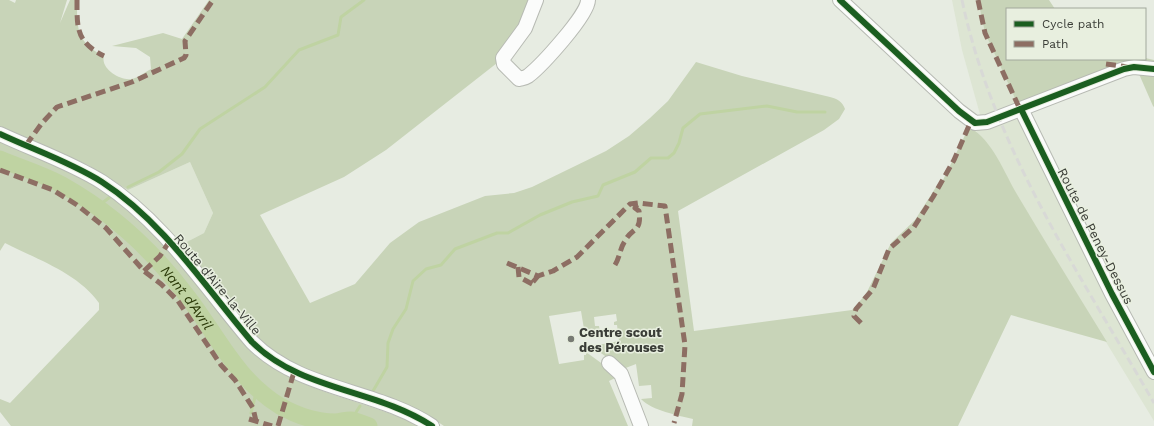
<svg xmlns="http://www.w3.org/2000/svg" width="1154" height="426" viewBox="0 0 1154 426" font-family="'Work Sans',sans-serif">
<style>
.built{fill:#dde5d3}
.green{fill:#c8d4b8}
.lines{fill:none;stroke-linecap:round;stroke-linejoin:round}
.stream{stroke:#bfd3a2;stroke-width:3}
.river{stroke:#bfd3a2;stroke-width:17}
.minor-casing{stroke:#b7bab3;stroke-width:16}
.minor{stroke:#fbfcfb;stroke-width:14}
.rail{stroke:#d8d9d6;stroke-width:3;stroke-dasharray:8 4;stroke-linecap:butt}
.quiet{stroke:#8d6e63;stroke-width:5;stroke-dasharray:10 5;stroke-linecap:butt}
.cycleway-casing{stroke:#e8efdf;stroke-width:8}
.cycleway{stroke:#1b5e20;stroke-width:6}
.poi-dot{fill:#777a73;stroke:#e8efdf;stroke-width:1.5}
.labels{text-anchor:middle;stroke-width:3;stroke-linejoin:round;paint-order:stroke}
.street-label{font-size:13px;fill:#3a3d37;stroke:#e8efdf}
.poi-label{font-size:13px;font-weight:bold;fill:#3a3d37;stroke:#e8efdf;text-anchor:start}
.water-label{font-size:14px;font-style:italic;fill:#2a3908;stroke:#e8efdf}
</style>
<rect width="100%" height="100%" fill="#e7ece2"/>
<g class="built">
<path d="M952,0h26l7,33 33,72 -37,13 -19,-68z"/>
<path d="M1013,117l8,3 133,258v43l-138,-227 -20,-37 -20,-26z"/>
<path d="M190,162l23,51 -9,20 -23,12 -32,-35 -32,-26 6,1 5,5z"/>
</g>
<g class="green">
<path d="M0,0h9l6,3 1,-3h51l-7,23 10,-23h7c0,28 -1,42 27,56 -4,13 17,25 27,23 7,-1 14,-7 20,-10l-1,-12 -14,-9 -24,-2 51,-13 19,6 27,-39h325l-37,63 -111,87 -42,27 -84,38 50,88 45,-19 35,-41 29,-21 66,-26 29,-3 18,-6 74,-36 23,-15 21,-18 18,-17 28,-39 46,14 88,21c7,2 12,4 15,12l-6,10 -15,11 -146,81 16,120 158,-21 14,-16 25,-51 24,-23 21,-33 6,-5 27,-55c24,13 35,46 49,69 29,49 59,97 89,146l-96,-27 -53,111h-266l1,-7c-16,-4 -40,-8 -52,-20l11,-1 -1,-13 -12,1 -3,-22 -13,5 -29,-21 -1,-2 26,-5 -2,-16h-3v-3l3,-1 -1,-7 -22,3 1,9h4l1,6 -15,3 -4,-24 -32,5 10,48 25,-4v-5h2v-3l33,24 -10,5 19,45h-184l-18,-12 -18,-8 -99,-34 -37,-21 -23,-22 -68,-84 23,-12 9,-20 -23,-51 -62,28 -40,-25 -88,-39z"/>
<path d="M978,0h71l6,9h-48v50l138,-1 9,2v6l-37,-3v5l-99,37 -33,-72z"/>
<path d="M1139,74l15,1v32l-1,-1z"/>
<path d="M0,141c31,13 65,25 94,43 65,39 107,109 155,166 47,43 115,49 171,76h-409l-11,-14v-13l10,4 89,-93v-7c-21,-30 -63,-44 -94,-60l-5,8z"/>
</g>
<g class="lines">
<g class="stream">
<path d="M128,187l31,-15 23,-18 18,-25 65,-42 34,-37 39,-15 3,-18 23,-17"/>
<path d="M97,207l13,-10"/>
<path d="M373,391l14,-24 1,-24 5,-14 13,-20 7,-28 13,-12 15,-4 14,-16 42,-16h11l32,-18 32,-13 26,-6 5,-11 32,-13 16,-14h17l6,-5 5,-10 4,-15 17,-14 67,-8 30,6h28"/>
<path d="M251,413l6,-24"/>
<path d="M351,420l9,-14"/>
</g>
<path class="river" id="s1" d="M0,159c21,9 45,16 64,27 48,27 90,66 123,110 31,40 48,82 93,110 16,9 36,16 55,16 5,0 13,-3 17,-2 5,1 12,4 17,6"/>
<defs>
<g id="minor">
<path d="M536,0l-11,28 -22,30 1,6 15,15c4,-1 6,-1 9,-3 13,-10 60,-61 60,-76"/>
<path d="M840,0l119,111 16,12 12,-1 137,-53 10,-2 20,2"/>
<path d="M1021,109l91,185 42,78"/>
<path d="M0,134c34,16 70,28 102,48 62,40 103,105 150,160 49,49 124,47 180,84"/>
<path d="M609,363l12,11 20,52"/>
</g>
</defs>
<use href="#minor" class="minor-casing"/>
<use href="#minor" class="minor"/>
<path class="rail" d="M962,0c31,148 118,274 192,403"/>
<g class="quiet">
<path d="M77,0c0,28 -1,42 27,56"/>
<path d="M978,0l7,33 33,72 3,4"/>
<path d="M1106,64l22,3"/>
<path d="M26,145l16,-22 15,-16 75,-25 52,-24 2,-3 -1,-14 28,-41"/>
<path d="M0,170l53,20 24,15 29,23 38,43 17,13 17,17 43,64 14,15 18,28 3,13"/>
<path d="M507,263l31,13 15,-5 24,-14 53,-53 8,-1 27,3 20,139 -3,49 -8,29"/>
<path d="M615,265c5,-8 5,-17 10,-24 7,-14 17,-8 14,-30l-4,-3 3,-5"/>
<path d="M518,267l1,10 15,8 -1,-3 5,-6"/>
<path d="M144,271l16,-15 9,-14"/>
<path d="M861,323l-7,-7 2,-7 17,-20 16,-40 25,-22 19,-30 21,-37 17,-39"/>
<path d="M249,419l23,7"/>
<path d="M278,426l16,-54"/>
</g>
<defs>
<g id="cycleway">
<path d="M840,0l119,111 16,12 12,-1 137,-53 10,-2 20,2"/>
<path d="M1021,109l91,185 42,78"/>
<path d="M0,134c34,16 70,28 102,48 62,40 103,105 150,160 49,49 124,47 180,84"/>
</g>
</defs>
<use href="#cycleway" class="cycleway-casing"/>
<use href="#cycleway" class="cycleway"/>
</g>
<circle class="poi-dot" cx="571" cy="339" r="4"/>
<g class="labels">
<g class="street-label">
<text transform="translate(1096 236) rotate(63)" y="5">Route de Peney-Dessus</text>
<text transform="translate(218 284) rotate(50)" y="5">Route d'Aire-la-Ville</text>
</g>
<g class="poi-label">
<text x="579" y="337">Centre scout<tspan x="579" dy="15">des Pérouses</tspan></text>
</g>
<g class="water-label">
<text dy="5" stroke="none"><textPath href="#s1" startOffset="237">Nant d'Avril</textPath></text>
</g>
</g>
<rect x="1006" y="8" width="140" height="52" fill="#e8efdf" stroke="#a2a89c"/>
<rect x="1014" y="21" width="20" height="6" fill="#1b5e20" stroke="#a2a89c"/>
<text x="1042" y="28" font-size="12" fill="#3a3d37">Cycle path</text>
<rect x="1014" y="41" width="20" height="6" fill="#8d6e63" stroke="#a2a89c"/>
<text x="1042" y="48" font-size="12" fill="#3a3d37">Path</text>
</svg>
